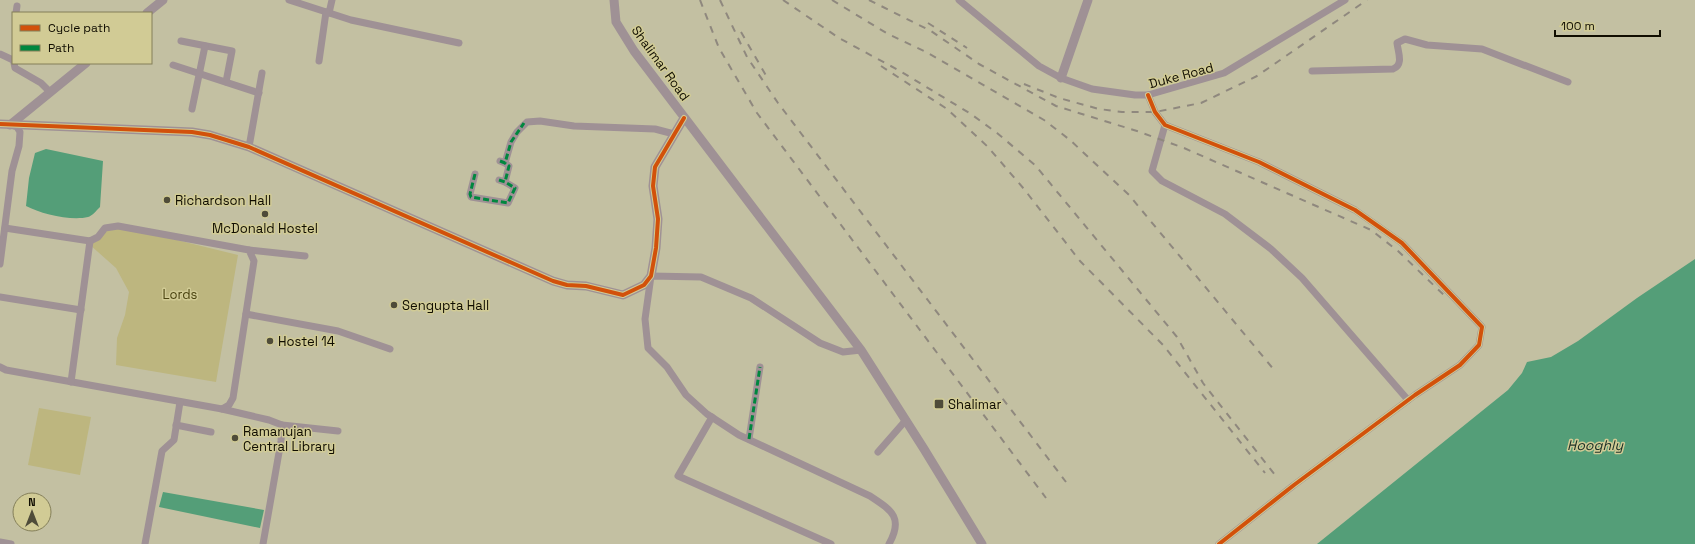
<svg xmlns="http://www.w3.org/2000/svg" width="1695" height="544" viewBox="0 0 1695 544" font-family="'Space Grotesk',sans-serif">
<style>
.green{fill:#bdb67f}
.water{fill:#549e78}
.lines{fill:none;stroke-linecap:round;stroke-linejoin:round}
.minor{stroke:#9f9195;stroke-width:7}
.tertiary{stroke:#9f9195;stroke-width:9}
.rail{stroke:#8f887e;stroke-width:2;stroke-dasharray:7 7;stroke-linecap:butt}
.quiet{stroke:#00873e;stroke-width:3;stroke-dasharray:6 3;stroke-linecap:butt}
.cycleway-casing{stroke:#d1cb95;stroke-width:6}
.cycleway{stroke:#d2510b;stroke-width:4}
.poi-dot{fill:#4f4c39;stroke:#d1cb95;stroke-width:1.5}
.labels{text-anchor:middle;stroke-width:3;stroke-linejoin:round;paint-order:stroke}
.street-label{font-size:13px;fill:#100d00;stroke:#d1cb95}
.poi-label{font-size:13px;fill:#100d00;stroke:#d1cb95;text-anchor:start}
.park-label{font-size:13px;fill:#4b4411;stroke:#d1cb95}
.water-label{font-size:14px;font-style:italic;fill:#1a3026;stroke:#d1cb95}
</style>
<rect width="100%" height="100%" fill="#c3c0a2"/>
<g class="green">
<path d="M106,228l26,1 106,26 -22,127 -100,-17 1,-27 8,-23 4,-23 -13,-24 -27,-24z"/>
<path d="M39,408l52,9 -11,58 -52,-10z"/>
</g>
<g class="water">
<path d="M46,149l57,12 -3,46c-4,4 -8,9 -12,10 -17,4 -47,-3 -62,-11l3,-28 6,-25z"/>
<path d="M1695,259v285h-378l191,-154 14,-17 5,-11 24,-5 27,-16 59,-43z"/>
<path d="M163,492l101,18 -4,18 -101,-21z"/>
</g>
<g class="lines">
<g class="minor">
<path d="M289,0l62,20 108,23"/>
<path d="M959,0l80,66 22,12 31,11 43,6h13l76,-22 121,-73"/>
<path d="M16,13l1,-7"/>
<path d="M329,13l3,-13"/>
<path d="M181,41l51,10 -6,31"/>
<path d="M0,54l13,6"/>
<path d="M319,61l7,-49"/>
<path d="M14,63l1,5 26,15 9,9"/>
<path d="M173,65l86,28"/>
<path d="M1312,71l81,-2c11,-4 5,-17 4,-26l8,-4 22,6 55,4 86,33"/>
<path d="M1148,95l7,17 10,13 94,37 96,48 47,33 80,84 -3,18 -19,20 -45,30 -121,90 -75,59"/>
<path d="M192,109l13,-63"/>
<path d="M1165,125l-13,46 10,10 63,33 46,35 31,29 106,122"/>
<path d="M249,147l13,-74"/>
<path d="M500,161l5,2 6,-21 6,-10 10,-10 13,-1 34,5 81,3 19,5"/>
<path d="M475,174l-5,20 1,3 37,6 7,-15 -10,-6"/>
<path d="M499,180l6,2 4,-16 -4,-3"/>
<path d="M249,250l56,6"/>
<path d="M0,264l12,-93 7,-25 1,-14 -3,-5 -7,-2"/>
<path d="M0,297l81,13"/>
<path d="M246,314l92,17 52,18"/>
<path d="M861,350l-18,2 -23,-9 -69,-45 -50,-21 -50,-1 -6,43 3,29 19,19 19,28 21,19 32,21 131,61c21,14 34,21 19,48"/>
<path d="M0,367l6,3 216,39 7,-4 4,-7 21,-137 -5,-11 -131,-24 -13,2 -7,9 -8,4 -85,-13"/>
<path d="M71,382l19,-141"/>
<path d="M222,409l47,11 13,5 -1,16 -18,103"/>
<path d="M712,417l-34,59 153,68"/>
<path d="M176,425l35,7"/>
<path d="M282,425l56,6"/>
<path d="M749,439l11,-72"/>
<path d="M878,452l28,-32"/>
<path d="M0,542l11,2"/>
<path d="M145,544l17,-93 12,-11 6,-38"/>
</g>
<g class="tertiary">
<path d="M614,0l2,22 18,29 227,299 63,99 58,95"/>
<path d="M147,13l16,-13"/>
<path d="M1061,78l27,-78"/>
<path d="M0,124l192,8 18,3 39,12 304,134 14,4 19,1 37,9 21,-10 7,-9 5,-28 2,-29 -5,-33 2,-19 29,-49"/>
<path d="M10,125l76,-62"/>
</g>
<g class="rail">
<path d="M700,0l19,48 38,65 289,385"/>
<path d="M720,0l27,57 31,46 288,379"/>
<path d="M783,0l56,38 61,33 71,43 26,19 38,32 142,172 26,46 72,92"/>
<path d="M832,0l56,34 38,18 118,68 26,20 59,55 146,176"/>
<path d="M869,0l62,31 48,33 77,42 81,25 47,17 187,82 27,21 50,48"/>
<path d="M928,23l39,25"/>
<path d="M741,32l27,47"/>
<path d="M881,66l66,43 41,38 36,42 56,72 83,84 102,128"/>
<path d="M1024,84l35,14 40,11 23,3h33l46,-9 56,-27 110,-76"/>
</g>
<g class="quiet">
<path d="M500,161l5,2 6,-21 13,-19"/>
<path d="M475,174l-5,20 1,3 37,6 7,-15 -10,-6"/>
<path d="M499,180l6,2 4,-16 -4,-3"/>
<path d="M749,439l11,-72"/>
</g>
<defs>
<g id="cycleway">
<path d="M1148,95l7,17 10,13 94,37 96,48 47,33 80,84 -3,18 -19,20 -45,30 -121,90 -75,59"/>
<path d="M0,124l192,8 18,3 39,12 304,134 14,4 19,1 37,9 21,-10 7,-9 5,-28 2,-29 -5,-33 2,-19 29,-49"/>
</g>
</defs>
<use href="#cycleway" class="cycleway-casing"/>
<use href="#cycleway" class="cycleway"/>
</g>
<g class="poi-dot">
<circle cx="167" cy="200" r="4"/>
<circle cx="265" cy="214" r="4"/>
<circle cx="394" cy="305" r="4"/>
<circle cx="270" cy="341" r="4"/>
<rect x="934" y="399" width="10" height="10" rx="2"/>
<circle cx="235" cy="438" r="4"/>
</g>
<g class="labels">
<g class="street-label">
<text transform="translate(661 63) rotate(54)" y="5">Shalimar Road</text>
<text transform="translate(1181 75) rotate(-15)" y="5">Duke Road</text>
</g>
<g class="poi-label">
<text x="175" y="205">Richardson Hall</text>
<text x="265" y="233" text-anchor="middle">McDonald Hostel</text>
<text x="402" y="310">Sengupta Hall</text>
<text x="278" y="346">Hostel 14</text>
<text x="948" y="409">Shalimar</text>
<text x="243" y="436">Ramanujan<tspan x="243" dy="15">Central Library</tspan></text>
</g>
<g class="park-label">
<text x="180" y="299">Lords</text>
</g>
<g class="water-label">
<text x="1595" y="450">Hooghly</text>
</g>
</g>
<rect x="12" y="12" width="140" height="52" fill="#d1cb95" stroke="#847f59"/>
<rect x="20" y="25" width="20" height="6" fill="#d2510b" stroke="#847f59"/>
<text x="48" y="32" font-size="12" fill="#100d00">Cycle path</text>
<rect x="20" y="45" width="20" height="6" fill="#00873e" stroke="#847f59"/>
<text x="48" y="52" font-size="12" fill="#100d00">Path</text>
<g transform="translate(32 512)"><circle r="19" fill="#d1cb95" stroke="#847f59"/>
<path d="M0-3L7 15L0 10L-7 15Z" fill="#4f4c39"/>
<text y="-6" font-size="11" font-weight="bold" text-anchor="middle" fill="#100d00">N</text>
</g>
<path d="M1555 30v6h105v-6" fill="none" stroke="#100d00" stroke-width="2"/>
<text x="1561" y="30" font-size="12" fill="#100d00" stroke="#d1cb95" stroke-width="3" paint-order="stroke">100 m</text>
</svg>
